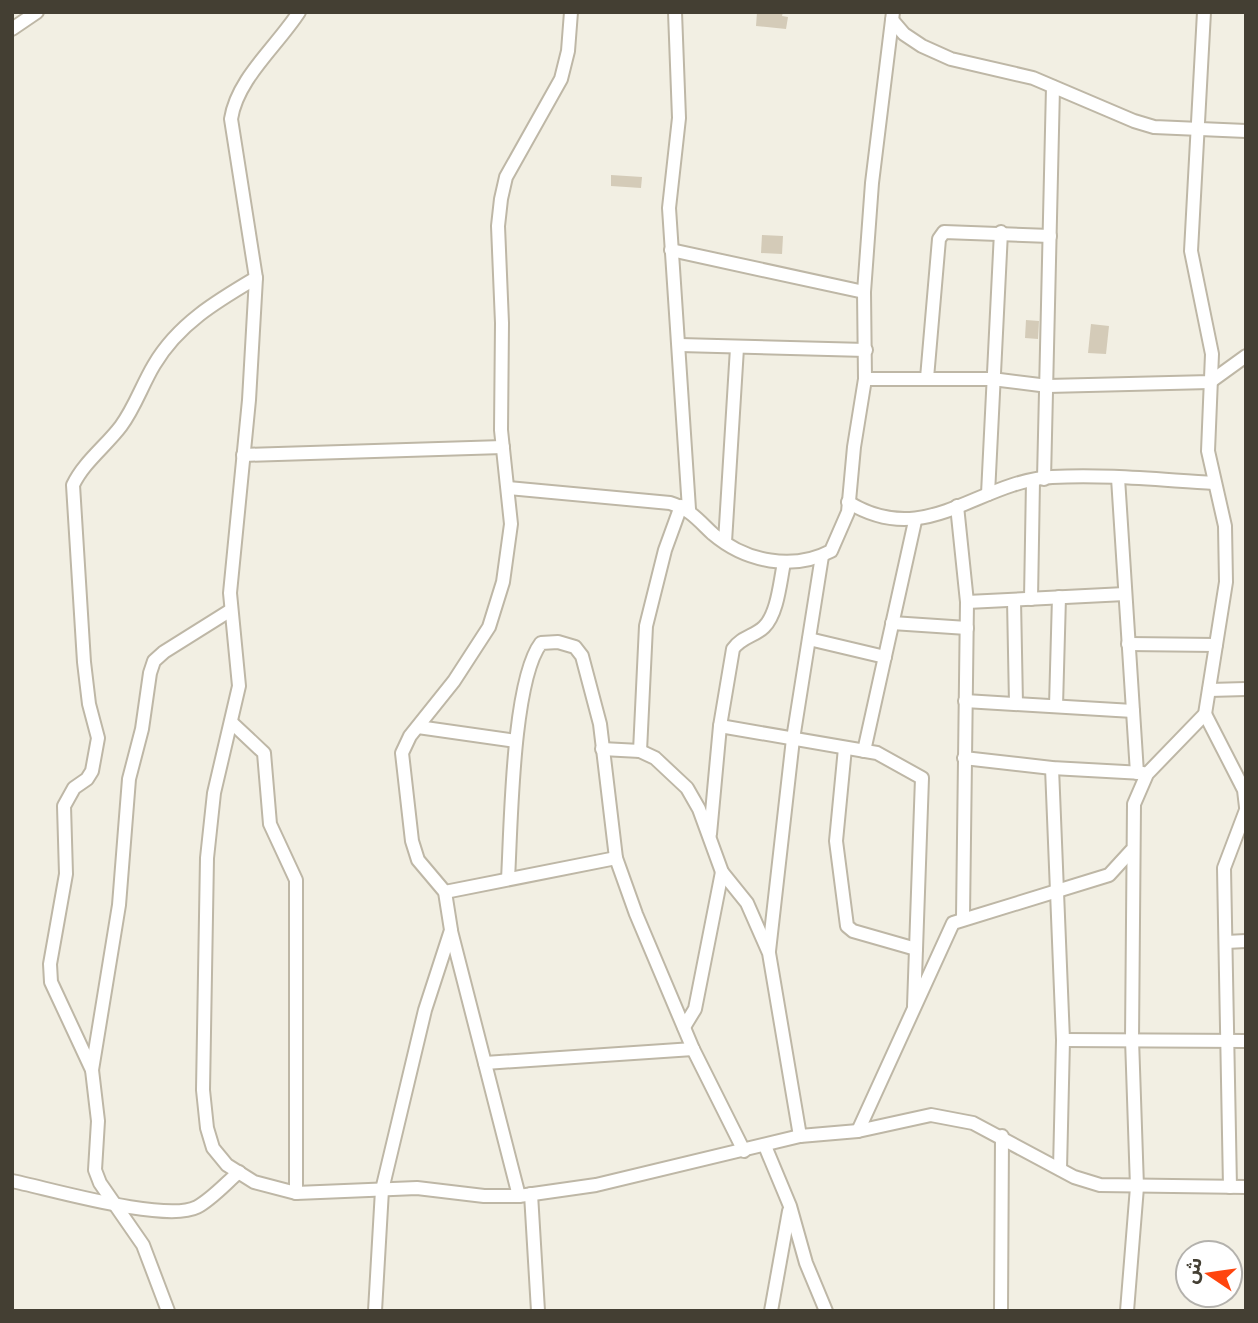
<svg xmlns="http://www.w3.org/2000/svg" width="1258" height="1323" viewBox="0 0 1258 1323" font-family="Arial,'Noto Sans Arabic',sans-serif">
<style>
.building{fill:#d4cbb8}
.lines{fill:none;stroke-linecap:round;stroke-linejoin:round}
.minor-casing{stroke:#beb7a6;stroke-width:16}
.minor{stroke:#fff;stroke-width:12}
</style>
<rect width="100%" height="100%" fill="#f2efe3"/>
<g class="building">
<path d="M757,12h26l-1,4 6,1 -2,12 -30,-3z"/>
<path d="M611,175l31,2 -1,11 -30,-2z"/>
<path d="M762,235l21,1 -1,18 -21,-1z"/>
<path d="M1026,320l13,1 -1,18 -13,-1z"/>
<path d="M1091,324l18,2 -3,28 -18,-1z"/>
</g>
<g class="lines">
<defs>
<g id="minor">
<path d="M299,12c-22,34 -62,67 -68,107l25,159 -7,122 -19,193 9,93 -25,107 -7,65 -4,232 4,38 6,20 14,17 27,17 42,11 121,-5 67,8h35l77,-11 204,-49 58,-5 73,-16 42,8 101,54 26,8 146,2"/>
<path d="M675,12l4,106 -10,90 20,301"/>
<path d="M892,20l12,14 18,12 29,13 82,19 101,43 20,6 92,4"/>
<path d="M12,29l25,-17"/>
<path d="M671,250l193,42"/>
<path d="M680,345l186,5"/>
<path d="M927,378l12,-139 5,-7 106,4"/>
<path d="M865,379h127l56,7 162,-4 36,-26"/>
<path d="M243,455l260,-8"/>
<path d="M1118,478l19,295"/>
<path d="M1044,479l9,-392"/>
<path d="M508,488l162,15c20,6 28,17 43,31 33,28 80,37 118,17l17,-39 6,-65 11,-68 -1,-87 8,-109 21,-171"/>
<path d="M988,494l13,-262"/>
<path d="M848,502c78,48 128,-20 204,-25 54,-3 109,3 162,6"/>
<path d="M957,506l10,96 -4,315"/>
<path d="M725,542l12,-194"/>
<path d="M1031,599l2,-118"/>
<path d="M1014,600l2,104"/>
<path d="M967,602l158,-8"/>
<path d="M892,623l75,5"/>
<path d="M809,639l76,18"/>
<path d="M1128,644l88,1"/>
<path d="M1209,690l37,-1"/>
<path d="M965,701l168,10"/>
<path d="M1056,706l3,-109"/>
<path d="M1205,714l39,76 2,17"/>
<path d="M231,722l33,31 6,71 26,56v313"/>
<path d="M720,726l157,27 45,25 -8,228"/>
<path d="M418,727l98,14"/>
<path d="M845,748l-9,93 11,85 6,5 63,18"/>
<path d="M602,749l38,2 15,7 32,30 12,21 23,63 25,31 22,50 31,183"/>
<path d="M640,751l6,-125 19,-76 16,-44"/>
<path d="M864,751l51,-230"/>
<path d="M964,758l88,10 91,5"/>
<path d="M1052,768l11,272 -3,129"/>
<path d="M710,834l10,-108 13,-77c8,-12 22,-13 31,-22 14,-14 16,-46 20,-64"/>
<path d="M508,879c3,-51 4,-198 33,-236l17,-1 17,5 7,9 18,68 16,134 20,56 57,135 51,102"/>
<path d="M445,892l171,-34"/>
<path d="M451,931l68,265"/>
<path d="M1226,942l20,-1"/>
<path d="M769,951l24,-212 29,-183"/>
<path d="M684,1027l11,-18 27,-137"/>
<path d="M1063,1040l183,1"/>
<path d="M485,1063l208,-14"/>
<path d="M92,1070l27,-165 10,-126 13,-50 8,-56 4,-12 10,-9 67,-42"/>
<path d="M858,1131l95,-208 156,-48 22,-24"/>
<path d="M765,1146l25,60 16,57 20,48"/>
<path d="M12,1181c39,8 154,42 185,26 15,-8 29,-24 42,-35"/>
<path d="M1230,1187l-6,-319 22,-58"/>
<path d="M531,1194l7,117"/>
<path d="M168,1311l-25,-66 -43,-62 -5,-13 3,-49 -6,-51 -41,-88 -1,-18 16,-90 -2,-68 10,-18 13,-9 5,-8 6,-33 -9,-34 -5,-42 -11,-177c11,-23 33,-39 48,-59 14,-19 21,-41 33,-61 24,-41 63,-64 102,-87"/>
<path d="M375,1311l7,-121 43,-180 26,-80 -6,-38 -27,-32 -6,-19 -10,-88 8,-17 44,-55 35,-54 14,-45 8,-58 -10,-94 1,-107 -4,-97 3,-27 5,-22 55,-98 7,-28 3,-39"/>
<path d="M771,1311l18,-100"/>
<path d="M1001,1311l1,-175"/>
<path d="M1127,1311l10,-124 -5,-148 2,-235 13,-30 58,-60 21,-132 -1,-56 -17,-75 4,-97 -21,-103 13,-239"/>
</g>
</defs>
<use href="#minor" class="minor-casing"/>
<use href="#minor" class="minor"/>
</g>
<rect width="1258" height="1323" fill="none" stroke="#443f33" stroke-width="28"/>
<g transform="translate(1209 1274) rotate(283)"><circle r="33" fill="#ffffff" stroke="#b4b2ad" stroke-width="2"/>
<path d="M0-5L12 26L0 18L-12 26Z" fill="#ff450e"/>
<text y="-10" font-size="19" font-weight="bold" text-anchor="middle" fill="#443f33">ش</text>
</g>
</svg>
